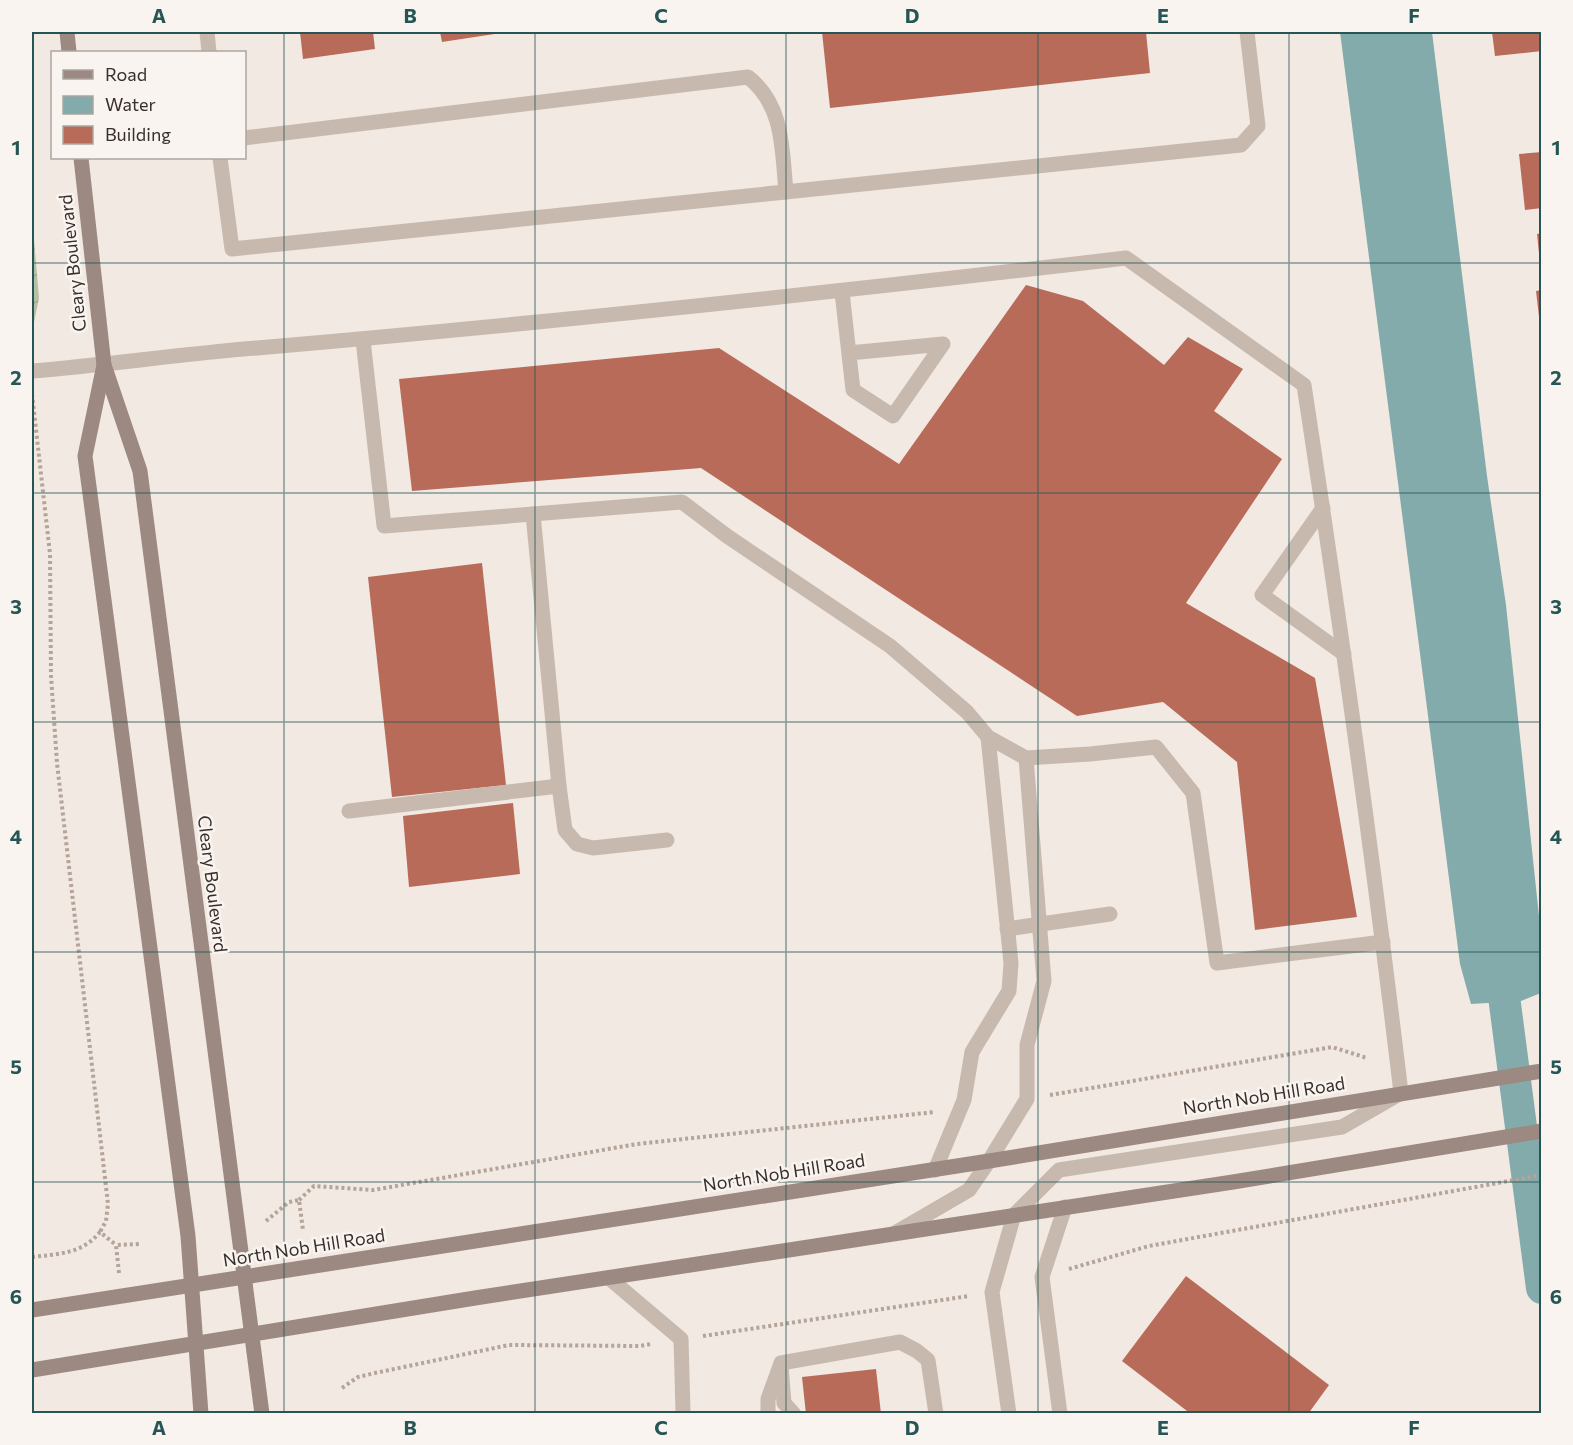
<svg xmlns="http://www.w3.org/2000/svg" width="1573" height="1445" viewBox="0 0 1573 1445" font-family="Commissioner,sans-serif">
<style>
.park{fill:url(#park-crowns)}
.water{fill:#84abab}
.lines{fill:none;stroke-linecap:round;stroke-linejoin:round}
.canal{stroke:#84abab;stroke-width:32}
.building{fill:#b86b59}
.path{stroke:#b4a499;stroke-width:4;stroke-dasharray:3 3;stroke-linecap:butt}
.lane{stroke:#c8b9af;stroke-width:15}
.secondary{stroke:#9c8981;stroke-width:15}
.grid{fill:none;stroke:#265555;stroke-width:1.5;stroke-opacity:0.55}
.labels{text-anchor:middle;stroke-width:5;stroke-linejoin:round;paint-order:stroke}
.street-label{font-size:18px;fill:#382f2c;stroke:#f9f4ef}
.neatline{fill:none;stroke:#265555;stroke-width:2}
.grid-label{font-size:20px;text-anchor:middle;font-weight:bold;fill:#265555}
</style>
<defs>
<pattern id="park-crowns" width="20" height="18" patternUnits="userSpaceOnUse" patternTransform="scale(1.5)"><rect width="20" height="18" fill="#b7bfa4"/><path d="M2 6a3 3 0 1 1 6 0M12 15a3 3 0 1 1 6 0" fill="none" stroke="#9ea48d"/></pattern>
</defs>
<rect width="100%" height="100%" fill="#f1e9e2"/>
<path class="park" d="M32,216l7,82 -5,24 -2,2z"/>
<path class="water" d="M1340,32h92l55,444 19,129 35,330v58l-20,8 -50,3 -11,-40z"/>
<g class="lines">
<path class="canal" d="M1499,958l43,330"/>
</g>
<g class="building">
<path d="M300,32h73l2,17 -72,10z"/>
<path d="M440,32h61v1l-59,9z"/>
<path d="M822,32h324l4,41 -320,35z"/>
<path d="M1492,32h50v19l-47,5z"/>
<path d="M1542,152v56l-17,2 -6,-56z"/>
<path d="M1542,233v30h-2l-3,-29z"/>
<path d="M1026,285l57,16 81,64 24,-28 55,32 -29,42 68,48 -96,144 129,75 42,239 -102,13 -18,-168 -74,-60 -86,14 -376,-248 -289,23 -13,-112 320,-31 180,116z"/>
<path d="M1542,290v35h-2l-4,-34z"/>
<path d="M482,563l24,222 -114,12 -24,-220z"/>
<path d="M513,803l7,71 -111,13 -6,-71z"/>
<path d="M1186,1276l143,109 -21,29h-117l-69,-53z"/>
<path d="M876,1369l5,45h-75l-4,-37z"/>
</g>
<g class="lines">
<g class="path">
<path d="M32,394l18,160 1,122 6,87 51,441 -2,17 -6,11"/>
<path d="M1050,1095l282,-48 35,11"/>
<path d="M299,1200l15,-14 59,4 264,-46 298,-32"/>
<path d="M266,1221l23,-19 10,-2 4,30"/>
<path d="M32,1257c26,-3 50,-3 68,-25l16,13"/>
<path d="M1069,1269l80,-23 393,-71"/>
<path d="M119,1273l-3,-28 23,-1"/>
<path d="M703,1336l266,-40"/>
<path d="M342,1388l16,-11 17,-4 134,-28 130,1 13,-2"/>
</g>
<g class="lane">
<path d="M207,32l2,20"/>
<path d="M244,138l504,-61c36,28 34,73 38,115"/>
<path d="M220,158l12,91 1009,-104 17,-19 -11,-94"/>
<path d="M842,292l11,98 40,26 50,-72 -94,9"/>
<path d="M363,340l21,186 298,-24 45,34 163,110 77,66 21,25 38,21 64,-4 66,-7 37,46 24,170 166,-21"/>
<path d="M32,371c75,-6 150,-17 225,-23 290,-25 580,-56 869,-90l178,127c36,236 69,472 97,708l-59,34 -283,43 -45,45 -22,77 17,122"/>
<path d="M1323,508l-61,87 82,59"/>
<path d="M533,514l26,272 6,44 12,14 16,4 74,-8"/>
<path d="M349,811l210,-25"/>
<path d="M1007,929l103,-15"/>
<path d="M935,1170l29,-70 8,-48 37,-61 2,-28 -23,-226"/>
<path d="M895,1233l74,-43 20,-29 38,-62v-54l17,-64 -18,-223"/>
<path d="M609,1278l72,61 2,73"/>
<path d="M781,1366l3,37 10,11"/>
<path d="M768,1414v-15l13,-36 119,-21 17,9 11,9 8,54"/>
<path d="M1060,1414l-18,-137 23,-70"/>
</g>
<g class="secondary">
<path d="M67,32l2,20"/>
<path d="M81,158l23,207 36,106 122,943"/>
<path d="M104,365l-19,91 103,780 13,178"/>
<path d="M32,1310l957,-149 553,-90"/>
<path d="M32,1370l443,-72 758,-116 309,-51"/>
</g>
</g>
<path class="grid" d="M284,32v1382M535,32v1382M786,32v1382M1038,32v1382M1289,32v1382M32,263h1510M32,493h1510M32,722h1510M32,952h1510M32,1182h1510"/>
<g class="labels">
<g class="street-label">
<text transform="translate(73 263) rotate(-96)" y="6">Cleary Boulevard</text>
<text transform="translate(212 884) rotate(83)" y="6">Cleary Boulevard</text>
<text transform="translate(1264 1096) rotate(-9)" y="6">North Nob Hill Road</text>
<text transform="translate(784 1173) rotate(-9)" y="6">North Nob Hill Road</text>
<text transform="translate(304 1248) rotate(-9)" y="6">North Nob Hill Road</text>
</g>
</g>
<rect width="1573" height="1445" fill="none" stroke="#f9f4ef" stroke-width="66"/>
<rect x="51" y="51" width="195" height="108" fill="#f9f4ef" stroke="#aca5a1" stroke-width="1.5"/>
<rect x="63" y="70" width="30" height="9" fill="#9c8981" stroke="#aca5a1" stroke-width="1.5"/>
<text x="105" y="81" font-size="18" fill="#382f2c">Road</text>
<rect x="63" y="96" width="30" height="18" fill="#84abab" stroke="#aca5a1" stroke-width="1.5"/>
<text x="105" y="111" font-size="18" fill="#382f2c">Water</text>
<rect x="63" y="126" width="30" height="18" fill="#b86b59" stroke="#aca5a1" stroke-width="1.5"/>
<text x="105" y="141" font-size="18" fill="#382f2c">Building</text>
<rect x="33" y="33" width="1507" height="1379" class="neatline"/>
<g class="grid-label">
<text x="159" y="23">A</text>
<text x="410" y="23">B</text>
<text x="661" y="23">C</text>
<text x="912" y="23">D</text>
<text x="1163" y="23">E</text>
<text x="1414" y="23">F</text>
<text x="16" y="155">1</text>
<text x="1556" y="155">1</text>
<text x="16" y="385">2</text>
<text x="1556" y="385">2</text>
<text x="16" y="614">3</text>
<text x="1556" y="614">3</text>
<text x="16" y="844">4</text>
<text x="1556" y="844">4</text>
<text x="16" y="1074">5</text>
<text x="1556" y="1074">5</text>
<text x="16" y="1304">6</text>
<text x="1556" y="1304">6</text>
<text x="159" y="1435">A</text>
<text x="410" y="1435">B</text>
<text x="661" y="1435">C</text>
<text x="912" y="1435">D</text>
<text x="1163" y="1435">E</text>
<text x="1414" y="1435">F</text>
</g>
</svg>
